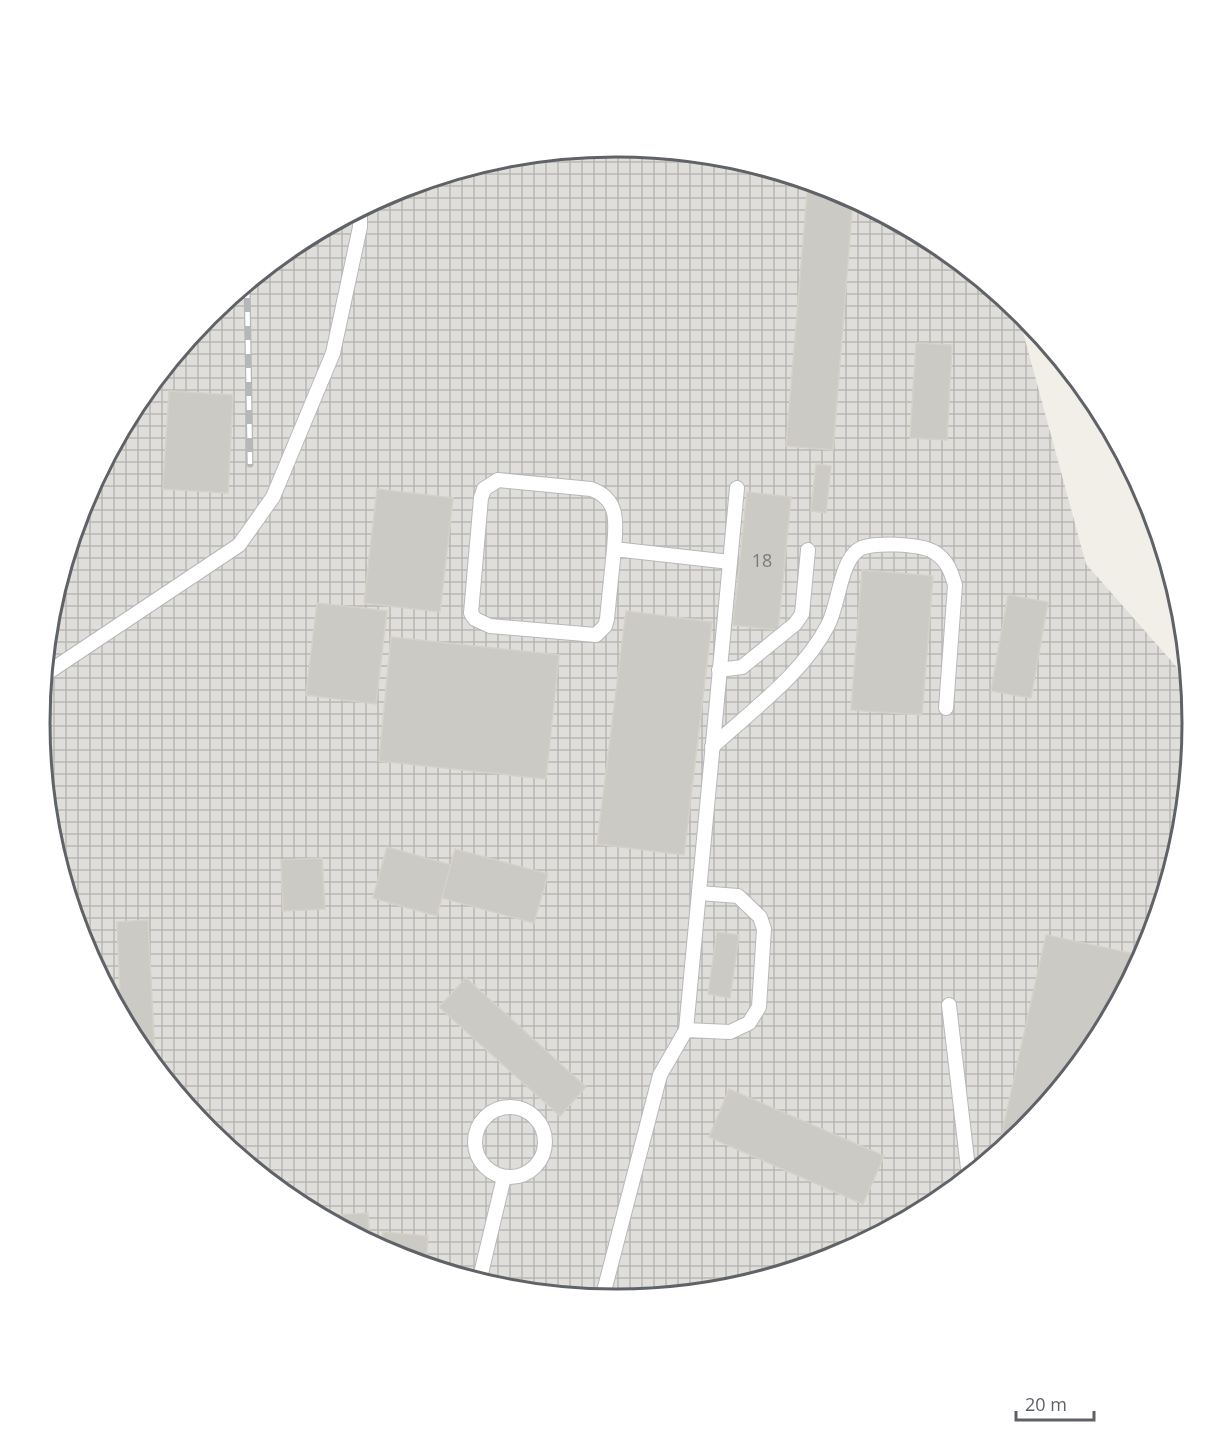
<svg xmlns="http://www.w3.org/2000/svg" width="1232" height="1447" viewBox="0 0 1232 1447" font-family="'Open Sans',sans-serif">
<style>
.industrial{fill:url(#industrial-grid)}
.building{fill:#cccac5;stroke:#d6d1c6;stroke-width:1.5}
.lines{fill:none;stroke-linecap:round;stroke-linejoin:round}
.lane-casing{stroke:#b5b8bc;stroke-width:16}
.lane{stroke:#fff;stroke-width:14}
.rail-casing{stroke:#b6b7b8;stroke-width:7}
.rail{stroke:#fff;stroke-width:4.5;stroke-dasharray:14;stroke-linecap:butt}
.labels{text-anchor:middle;stroke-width:6;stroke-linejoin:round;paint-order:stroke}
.number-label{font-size:18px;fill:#7a7d7f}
.rim{fill:none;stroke:#5f6368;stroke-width:3}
</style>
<defs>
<pattern id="industrial-grid" width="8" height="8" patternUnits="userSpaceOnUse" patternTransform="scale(1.5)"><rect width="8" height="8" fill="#e0deda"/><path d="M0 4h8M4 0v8" fill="none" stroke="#b9b8b5"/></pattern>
</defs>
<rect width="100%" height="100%" fill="#f1efe8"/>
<path class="industrial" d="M616,147l113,11 108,33 100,53 80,66 69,254 103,117 4,43 -11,112 -33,109 -53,99 -72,88 -88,71 -100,54 -108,32 -112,11 -113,-11 -108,-33 -100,-53 -87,-72 -72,-87 -53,-100 -33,-108 -11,-113 11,-112 33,-109 53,-99 72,-88 88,-71 100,-54 108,-32z"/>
<g class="building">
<path d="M808,182l29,9 16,8 -20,251 -47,-4z"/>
<path d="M916,343l36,2 -5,95 -37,-2z"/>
<path d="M169,391l64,4 -5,98 -65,-4z"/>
<path d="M816,464l15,2 -5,47 -15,-2z"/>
<path d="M377,489l76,9 -13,114 -76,-9z"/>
<path d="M747,492l44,5 -13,133 -45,-5z"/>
<path d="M862,570l71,6 -11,139 -71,-5z"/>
<path d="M1008,595l40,7 -17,96 -40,-7z"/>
<path d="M317,603l70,8 -11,93 -70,-9z"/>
<path d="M626,611l86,11 -28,233 -87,-11z"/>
<path d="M391,637l168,18 -13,124 -167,-18z"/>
<path d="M387,847l64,18 -14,51 -64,-18z"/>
<path d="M455,849l93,25 -14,49 -92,-25z"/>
<path d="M322,858l3,51 -42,2 -2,-51z"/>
<path d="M148,920l7,139 -6,1 -13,-16 -15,-28 -4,-94z"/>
<path d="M717,932l22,3 -9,63 -22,-4z"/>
<path d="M1046,935l93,20 -3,14 -40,75 -72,88 -15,12 -9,-2z"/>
<path d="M466,978l120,109 -26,29 -121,-109z"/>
<path d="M729,1089l155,67 -21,48 -154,-67z"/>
<path d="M368,1213l2,30 -51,-27z"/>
<path d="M383,1232l45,4 -2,30 -44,-17z"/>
</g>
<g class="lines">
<defs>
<g id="lane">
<path d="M614,549c2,-25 6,-50 -23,-60l-93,-9 -14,9 -3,9 -10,115 4,6 15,7 106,9 9,-9 2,-7 7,-70 116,13"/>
<path d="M719,670l23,-3 53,-43 7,-10 6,-64"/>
<path d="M44,675l195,-130 34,-48 60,-144 27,-126v-18"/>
<path d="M712,747c40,-37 91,-73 116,-122 11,-21 12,-62 30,-75 12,-9 63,-6 76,2 13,8 17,19 21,33l-9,123"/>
<path d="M949,1005l20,172"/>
<path d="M686,1030l44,2 19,-9 10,-16 5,-78 -4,-12 -22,-21 -39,-3"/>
<circle cx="510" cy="1142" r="35"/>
<path d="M479,1282l25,-105"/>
<path d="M602,1299l58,-224 26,-45 51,-542"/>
</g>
</defs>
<use href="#lane" class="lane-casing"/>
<use href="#lane" class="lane"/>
<defs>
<path id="rail" d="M247,284l3,180"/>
</defs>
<use href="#rail" class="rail-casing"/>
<use href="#rail" class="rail"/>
</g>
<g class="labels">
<g class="number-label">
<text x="762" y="567">18</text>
</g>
</g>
<path d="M0 0H1232V1447H0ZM50 723a566 566 0 1 1 1132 0a566 566 0 1 1-1132 0Z" fill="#fff" fill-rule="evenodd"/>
<path class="rim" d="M50 723a566 566 0 1 1 1132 0a566 566 0 1 1-1132 0Z"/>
<path d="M1016 1411v9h78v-9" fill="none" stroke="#5f6368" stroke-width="3"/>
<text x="1025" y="1411" font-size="18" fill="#5f6368" stroke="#ffffff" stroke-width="4.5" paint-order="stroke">20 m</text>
</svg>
